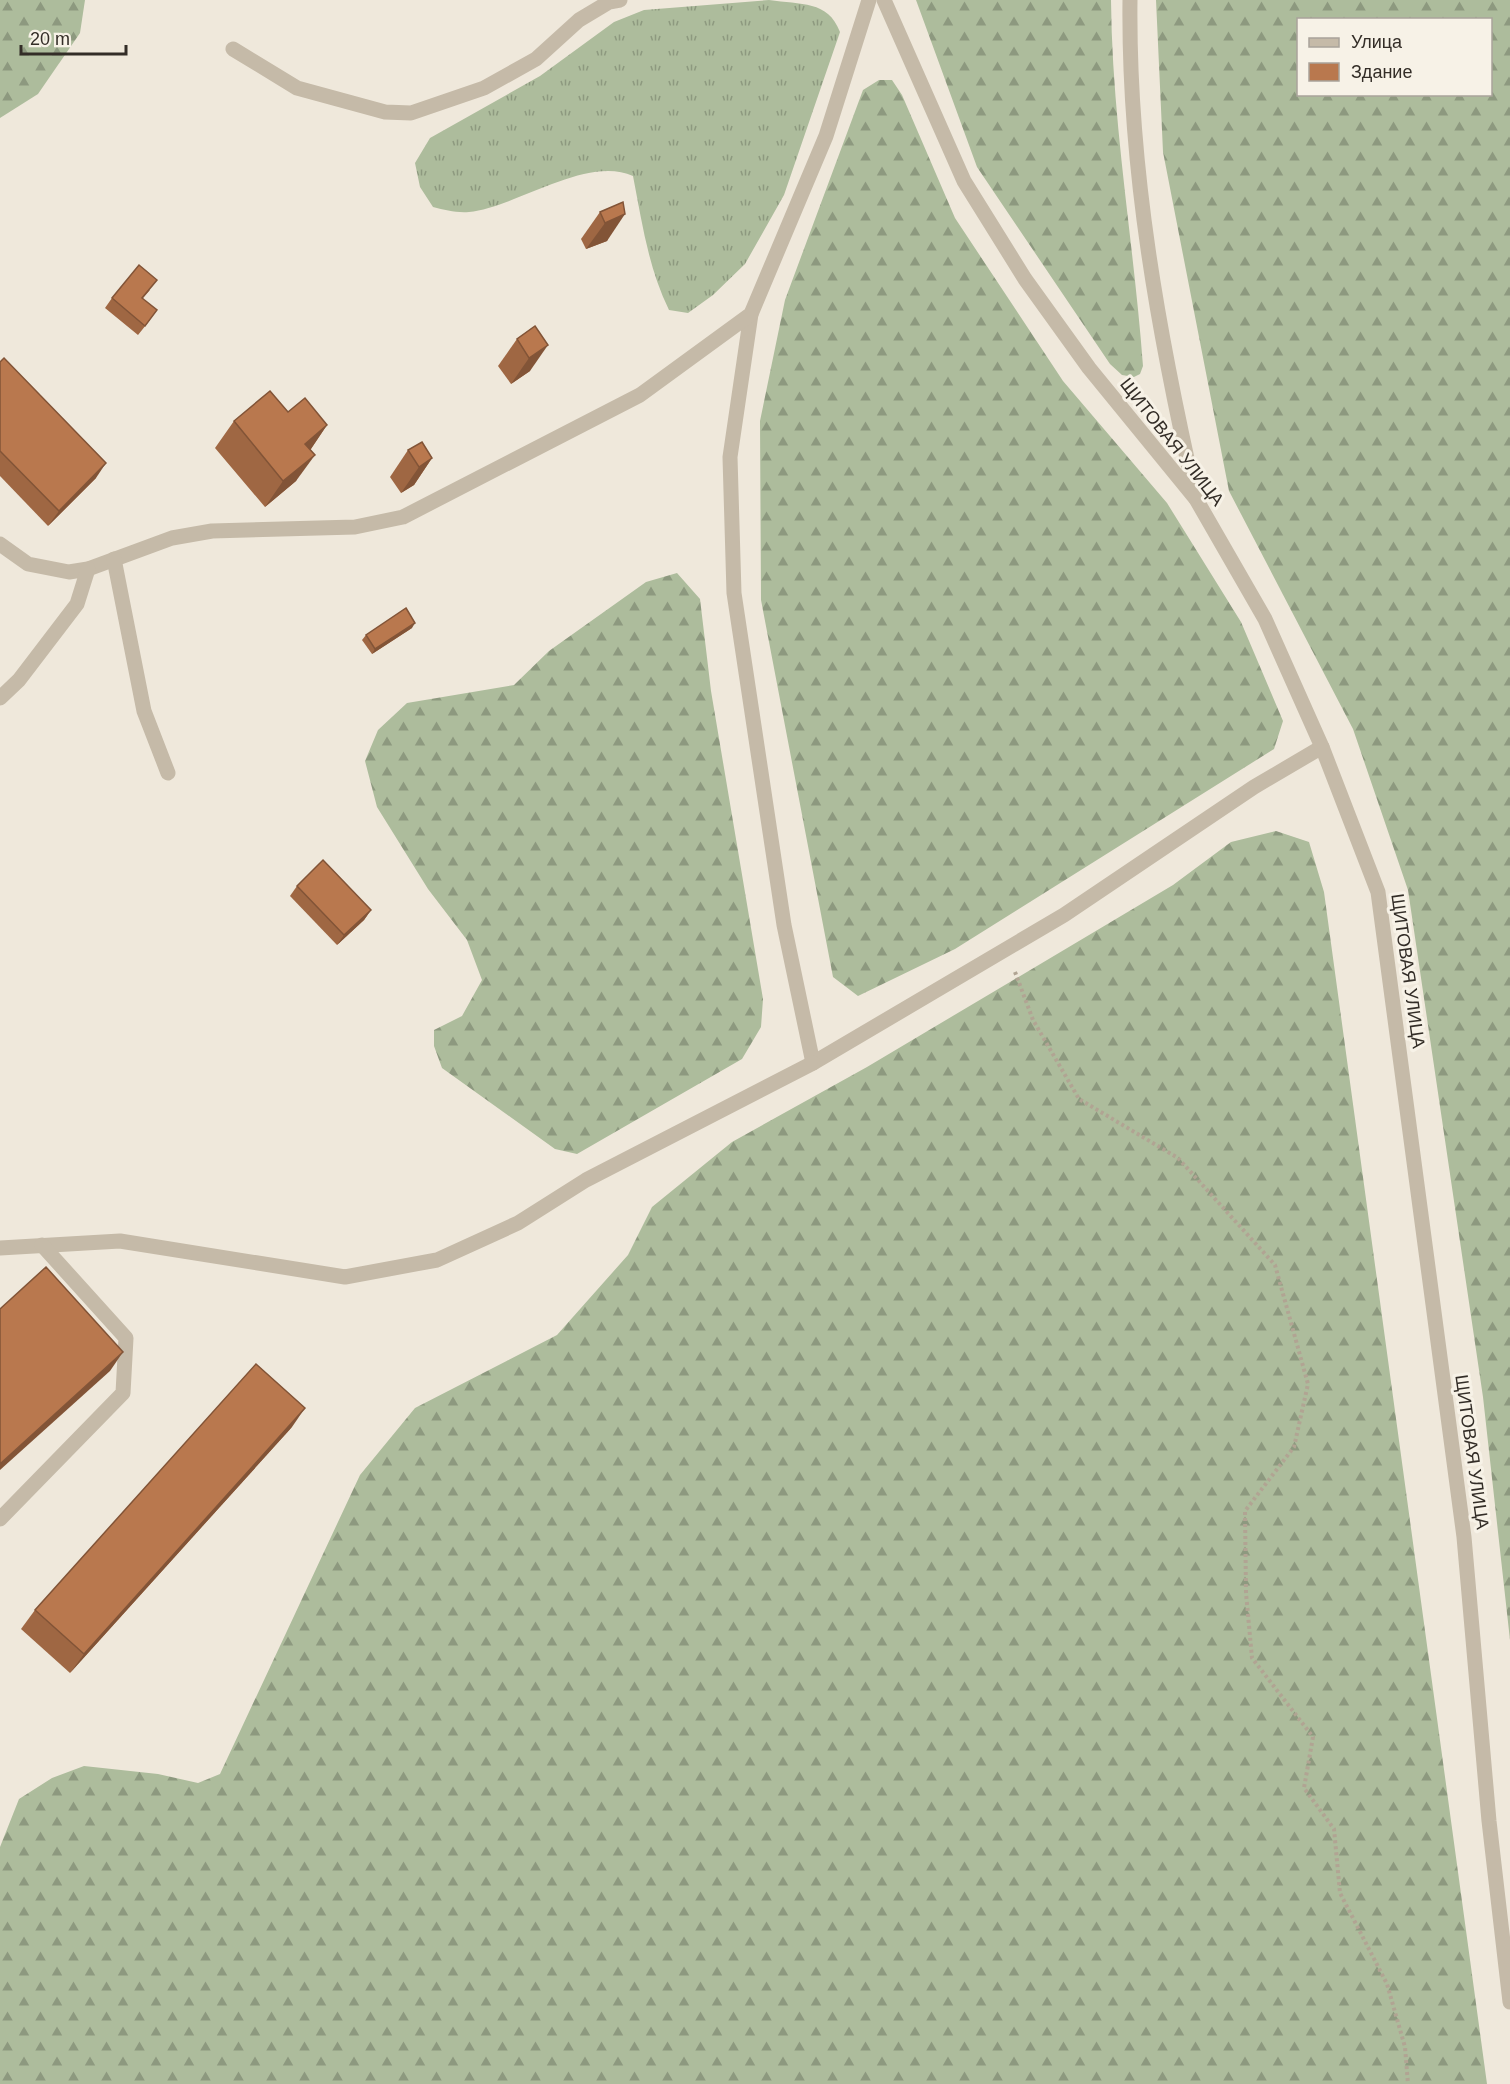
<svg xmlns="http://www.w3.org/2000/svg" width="1510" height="2084" viewBox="0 0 1510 2084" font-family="Arial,sans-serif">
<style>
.grass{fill:url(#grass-tufts)}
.forest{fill:url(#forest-firs);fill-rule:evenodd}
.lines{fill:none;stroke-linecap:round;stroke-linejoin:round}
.path{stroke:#b1a493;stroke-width:4;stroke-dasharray:3 3;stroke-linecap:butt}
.lane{stroke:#c5baa8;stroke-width:15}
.street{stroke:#c5baa8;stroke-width:15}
.wall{fill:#9f6743}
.shaded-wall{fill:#825437}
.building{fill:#b9784e;stroke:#825437;stroke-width:1.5}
.labels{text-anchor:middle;stroke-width:6;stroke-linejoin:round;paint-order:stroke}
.street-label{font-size:18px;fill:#332d27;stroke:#f7f2e7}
</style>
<defs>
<pattern id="grass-tufts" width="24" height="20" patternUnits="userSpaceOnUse" patternTransform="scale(1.5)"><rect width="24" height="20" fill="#adbc9c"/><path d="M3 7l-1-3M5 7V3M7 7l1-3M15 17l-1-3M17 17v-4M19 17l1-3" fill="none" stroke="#8d997f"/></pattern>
<pattern id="forest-firs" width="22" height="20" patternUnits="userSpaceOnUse" patternTransform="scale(1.5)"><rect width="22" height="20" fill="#adbc9c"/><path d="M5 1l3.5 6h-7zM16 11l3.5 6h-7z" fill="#8d997f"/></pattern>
</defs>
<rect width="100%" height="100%" fill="#efe8db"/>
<path class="grass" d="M769,0c32,5 59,0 71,32l-56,163 -39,69 -32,31 -25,18 -19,-3c-21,-43 -27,-88 -36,-134 -47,-21 -118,32 -164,36 -13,1 -24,-2 -36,-5l-13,-20 -5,-24 15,-25 110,-62 74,-54 30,-12z"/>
<g class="forest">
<path d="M0,0h85l-5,33 -42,61 -38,24z"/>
<path d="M916,0h195c1,123 23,244 32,366l-3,8 -6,3 -12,-2 -12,-11 -133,-197z"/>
<path d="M1156,0h354v1640l-27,-243 -75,-507 -55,-161 -124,-238 -66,-339zM1298,20h192v74h-192z"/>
<path d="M879,80h13l10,15 53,123 108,163 104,122 74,119 42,99 -9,28 -319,200 -97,47 -25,-19 -72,-377 -1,-179 25,-121 78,-210z"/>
<path d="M677,573l23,26 11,92 52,308 -2,28 -19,32 -165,95 -22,-5 -113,-81 -8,-22v-16l28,-14 20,-36 -15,-40 -39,-51 -51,-82 -12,-46 13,-31 29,-27 107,-18 35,-34 97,-69z"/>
<path d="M1276,831l33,11 15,50 163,1192h-1487v-237l19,-48 33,-21 32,-12 74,8 40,9 22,-9 140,-299 55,-67 142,-73 71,-80 24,-48 80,-65 135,-75 306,-182 58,-43z"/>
</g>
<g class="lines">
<path class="path" d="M1015,972l18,48 46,79 99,59 97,107 33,119 -14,63 -49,64 1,82 6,65 61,79 -9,51 30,41 6,64 47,91 18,63 3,37"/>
<g class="lane">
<path d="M1130,0c-2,168 29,336 66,499"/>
<path d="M233,49l64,39 88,24 26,1 73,-25 52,-29 43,-39 30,-18 11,-2"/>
<path d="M751,314l-21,143 4,136 50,332 29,138 251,-148 190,-128 68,-40"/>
<path d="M0,544l28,20 41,8 19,-3 84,-31 40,-7 143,-4 48,-10 237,-122 111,-81 75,-178 43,-136"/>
<path d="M114,559l30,152 24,62"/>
<path d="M0,698l19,-18 58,-76 11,-35"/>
<path d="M0,1248l120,-7 225,36 92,-17 81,-37 68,-43 227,-117"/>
<path d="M0,1519l123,-126 3,-55 -84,-93"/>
</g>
<path class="street" d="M884,0l80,181 61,98 64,89 107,131 69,120 57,128 56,145 86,645 25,284 21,181"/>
</g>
<g class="wall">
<path d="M623,202l-16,39 -21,8 -5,-10 19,-27z"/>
<path d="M150,290l-7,8 7,22 -12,15 -33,-27 7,-10z"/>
<path d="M535,326l-5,45 -19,13 -13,-18 19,-27z"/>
<path d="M0,362l96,116 -48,48 -48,-50z"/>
<path d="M288,412l39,13 -17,25 -14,31 -31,26 -50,-59 19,-27z"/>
<path d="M408,450l24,8 -18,27 -13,8 -11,-16z"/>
<path d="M412,628l-40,26 -10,-14 4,-5z"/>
<path d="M297,886l74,24 -7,10 -27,25 -47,-49z"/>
<path d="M292,1427l-222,246 -49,-44 14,-19z"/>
</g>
<g class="shaded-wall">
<path d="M625,214l-18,27 -21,8 19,-26z"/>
<path d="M548,345l-18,26 -19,13 18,-26z"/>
<path d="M327,425l-18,27 -4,-8z"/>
<path d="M315,455l-19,26 -31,26 18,-26z"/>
<path d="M432,458l-18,27 -13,8 18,-26z"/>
<path d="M106,463l-10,15 -48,48 11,-15z"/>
<path d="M415,623l-3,5 -40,26 3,-5z"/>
<path d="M371,910l-7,10 -27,25 7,-10z"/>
<path d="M123,1352l-13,19 -110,99v-6z"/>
<path d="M305,1408l-13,19 -222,246 14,-19z"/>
</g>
<g class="building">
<path d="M623,202l2,12 -20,9 -5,-11z"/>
<path d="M139,265l18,15 -15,18 15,12 -12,16 -33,-28z"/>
<path d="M535,326l13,19 -19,13 -12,-19z"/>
<path d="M4,358l102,105 -47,48 -59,-60v-89z"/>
<path d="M270,391l18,21 17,-14 22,27 -22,19 10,11 -32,26 -49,-60z"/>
<path d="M422,442l10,16 -13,9 -11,-17z"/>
<path d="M406,608l9,15 -40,26 -9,-14z"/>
<path d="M323,860l48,50 -27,25 -47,-49z"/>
<path d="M46,1267l77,85 -123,112v-155z"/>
<path d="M256,1364l49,44 -221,246 -49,-44z"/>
</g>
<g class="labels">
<g class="street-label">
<text transform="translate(1172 442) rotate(52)" y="6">ЩИТОВАЯ УЛИЦА</text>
<text transform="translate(1408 971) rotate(82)" y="6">ЩИТОВАЯ УЛИЦА</text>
<text transform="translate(1472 1452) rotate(82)" y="6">ЩИТОВАЯ УЛИЦА</text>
</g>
</g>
<rect x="1297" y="18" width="195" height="78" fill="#f7f2e7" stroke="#a9a39a" stroke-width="1.5"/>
<rect x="1309" y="38" width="30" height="9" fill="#c5baa8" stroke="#a9a39a" stroke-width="1.5"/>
<text x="1351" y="48" font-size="18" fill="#332d27">Улица</text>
<rect x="1309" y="63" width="30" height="18" fill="#b9784e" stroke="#a9a39a" stroke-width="1.5"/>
<text x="1351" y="78" font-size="18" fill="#332d27">Здание</text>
<path d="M21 45v9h105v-9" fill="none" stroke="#332d27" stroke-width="3"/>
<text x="30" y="45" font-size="18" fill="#332d27" stroke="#f7f2e7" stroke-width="4.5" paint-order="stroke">20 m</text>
</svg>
